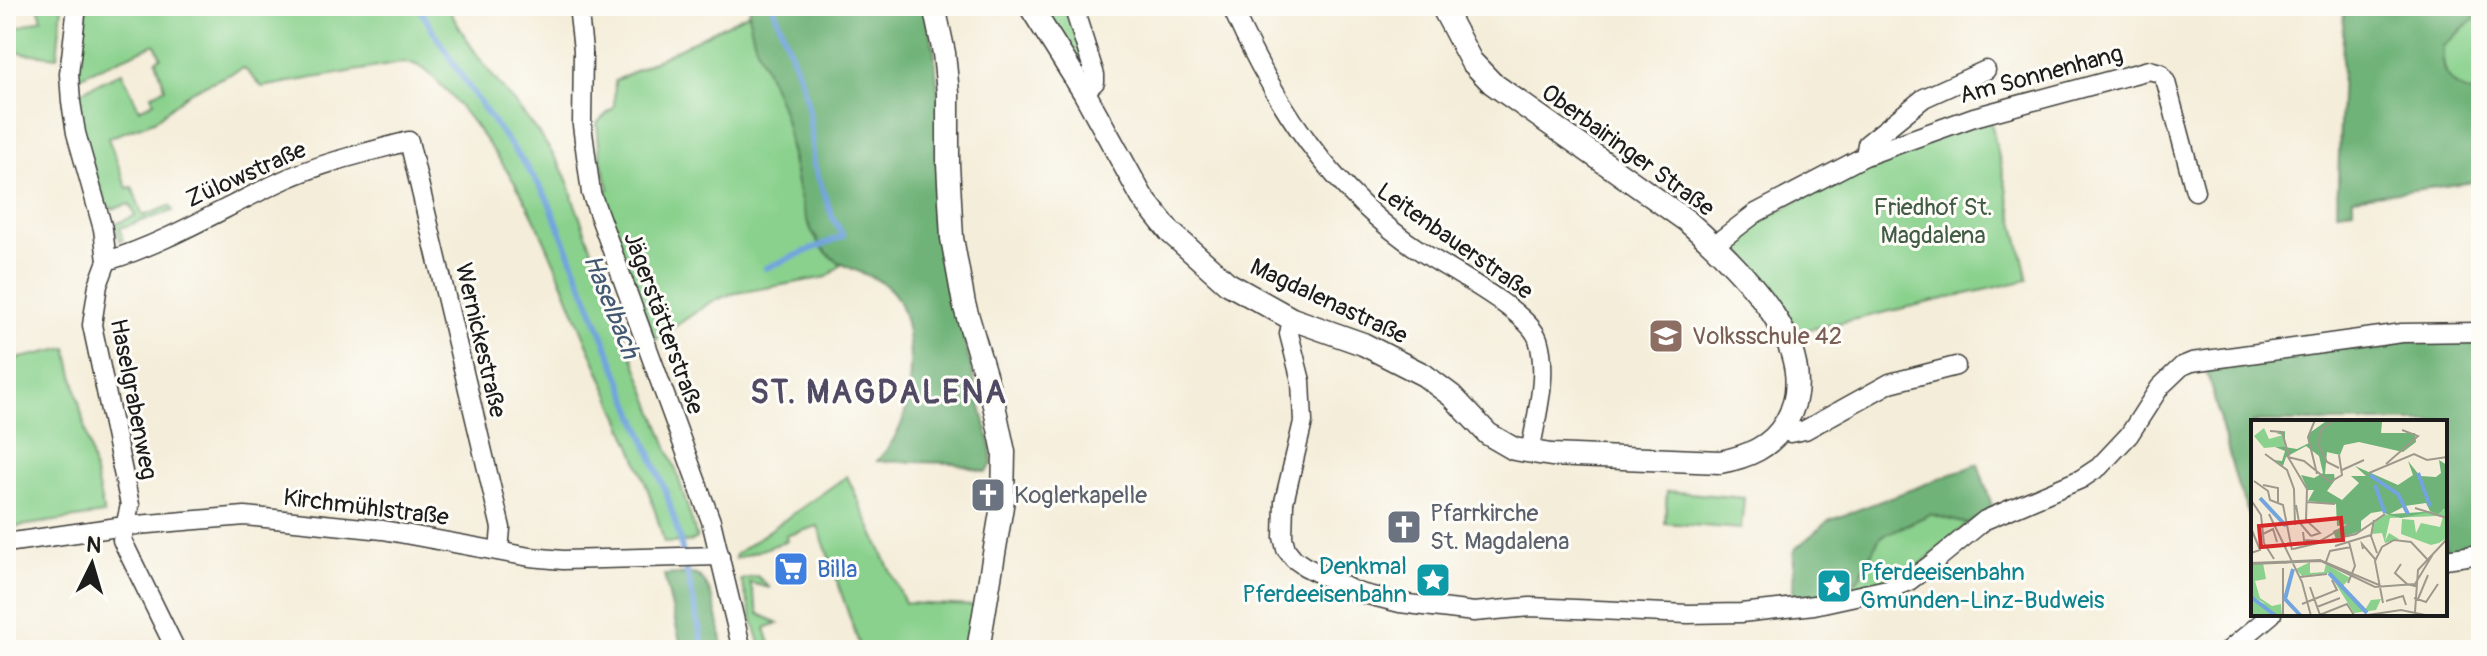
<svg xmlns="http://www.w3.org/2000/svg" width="2487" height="656" viewBox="0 0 2487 656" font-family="Pangolin,sans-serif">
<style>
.green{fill:#8ad18d;stroke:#537654;stroke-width:2}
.forest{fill:#6fb378;stroke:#46684a;stroke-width:2}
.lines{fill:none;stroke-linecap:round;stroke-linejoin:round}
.stream{stroke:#72a4dd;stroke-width:6}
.minor-casing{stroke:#3c3b38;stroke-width:21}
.tertiary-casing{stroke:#3c3b38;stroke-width:25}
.minor{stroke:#fff;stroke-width:18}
.tertiary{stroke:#fff;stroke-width:22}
.labels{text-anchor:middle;stroke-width:6;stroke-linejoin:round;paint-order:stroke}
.street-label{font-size:24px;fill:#1c1c1c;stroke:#fdfcf7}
.park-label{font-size:24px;fill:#425b44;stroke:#fdfcf7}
.education-label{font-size:24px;fill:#785e54;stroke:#fdfcf7;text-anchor:start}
.worship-label{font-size:24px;fill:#5b616d;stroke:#fdfcf7;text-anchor:start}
.culture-label{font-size:24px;fill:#0d838f;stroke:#fdfcf7;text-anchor:end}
.shop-label{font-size:24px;fill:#366cbe;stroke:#fdfcf7;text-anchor:start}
.water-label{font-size:26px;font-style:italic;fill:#435973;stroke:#fdfcf7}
.district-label{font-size:32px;font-weight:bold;letter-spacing:2px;fill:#514a64;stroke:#fdfcf7}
.inset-river{fill:none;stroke:#72a4dd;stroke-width:4}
.inset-road{fill:none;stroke:#9e998d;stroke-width:2}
.view{fill:#d62828;fill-opacity:0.15;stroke:#d62828;stroke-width:4}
.inset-edge{fill:none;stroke:#1c1c1c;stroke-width:4}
</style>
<rect width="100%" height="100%" fill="#fdfcf7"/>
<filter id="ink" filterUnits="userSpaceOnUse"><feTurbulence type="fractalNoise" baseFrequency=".0125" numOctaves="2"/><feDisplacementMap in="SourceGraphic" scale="16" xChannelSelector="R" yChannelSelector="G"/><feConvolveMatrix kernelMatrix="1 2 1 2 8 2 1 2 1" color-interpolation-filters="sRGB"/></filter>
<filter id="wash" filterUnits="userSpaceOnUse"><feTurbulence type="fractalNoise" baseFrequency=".006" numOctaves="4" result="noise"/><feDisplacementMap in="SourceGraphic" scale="32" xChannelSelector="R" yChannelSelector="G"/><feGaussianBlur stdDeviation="1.8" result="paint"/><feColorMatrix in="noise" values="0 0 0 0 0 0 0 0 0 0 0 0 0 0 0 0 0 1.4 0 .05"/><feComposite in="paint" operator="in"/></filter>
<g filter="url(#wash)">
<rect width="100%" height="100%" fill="#f4edd9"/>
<g class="green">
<path d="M38,6h24l-5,51 -51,-6v-19l36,-13z"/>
<path d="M87,6h360c10,18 21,36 33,53 26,38 86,97 93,140l104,274 20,65 -7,4 -26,1c-16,-66 -48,-131 -74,-193 -21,-49 -38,-99 -63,-146 -16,-31 -80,-122 -108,-138 -6,-3 -12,-3 -18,-3l-139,24 -18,-19 -53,23 -37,30 -46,17 19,50 5,-1 11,29 27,-10 3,5 -53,17 3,12 -3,1 -7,-16 22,-9 -5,-12 -18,5 -1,-2h-4c-13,-36 -30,-76 -27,-115l42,-20 17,37 15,-7 -3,-7 14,-7 -9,-28 5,-3 -6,-13 -74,32 -3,-1z"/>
<path d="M1043,6h24l20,63 -3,1z"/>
<path d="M749,13c9,34 23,66 34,99 4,12 5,25 7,37 8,43 16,86 51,116l-14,12 -96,17 -20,8 -56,38 -54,-147 8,-4 -9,-33 -3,-33 17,-16 1,-26z"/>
<path d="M2481,13v81c-31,-3 -40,-19 -38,-48z"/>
<path d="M1990,119l38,161 -230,52 -15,-29 -44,-55 -2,-7 15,-15 103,-56 49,-22z"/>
<path d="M67,348l37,166 -98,14v-167z"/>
<path d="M847,476l58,127 72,3 -7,44h-109l-43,-124 -32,10 1,5 -52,18 1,-5z"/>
<path d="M1667,491l77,7 -3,31 -76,-6z"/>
<path d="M1930,514l37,10 -55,48 -32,13 -54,11 32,-17 22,-42z"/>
<path d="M757,576l13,12 -20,-5 9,31 19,9 -13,5 7,22h-10l-21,-70z"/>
</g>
<g class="forest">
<path d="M750,6h175l9,43 4,43 2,112 12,86 38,153 2,21 -6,8 -33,-9 -76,-2c11,-12 20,-25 26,-41 10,-32 12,-104 -12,-130 -19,-19 -50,-19 -67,-40 -30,-36 -28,-92 -40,-134 -8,-32 -39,-77 -34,-110z"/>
<path d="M2344,6h137v7l-38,33c-2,29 7,45 38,48v87l-128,17v12l-16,2z"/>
<path d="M2481,336v212l-36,5v-131h-192v102l-15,-37 -33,-122 178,-25z"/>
<path d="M1978,464l15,45 -26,15 -37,-10 -50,23 -22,42 -32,17 -33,4 1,-50 34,-29z"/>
<path d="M664,575c10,0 23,-3 32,0 18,6 24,58 28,75h-42z"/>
</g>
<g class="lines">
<g class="stream">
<path d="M418,6c25,42 52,84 81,124 19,24 34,44 49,70l119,295 12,41 25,114"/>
<path d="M766,268l77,-32 -11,-20 -18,-51 -5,-54 -7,-28 -29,-77"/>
</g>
</g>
</g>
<g filter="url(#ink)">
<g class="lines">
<defs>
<g id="minor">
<path d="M77,6l-8,68 2,28 5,31 27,96 4,32 -9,24 -6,40 38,180 -8,35 54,110"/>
<path d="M578,6l5,44 -1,75 9,68 120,328 31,129"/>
<path d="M1073,6l22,69v7l-11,10"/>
<path d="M1231,6c43,97 101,187 191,246 27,18 106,59 116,87 11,35 -2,78 -8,114"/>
<path d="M1865,156l2,-12 57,-46 62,-28"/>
<path d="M1714,245l42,-32 109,-57 109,-39 175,-47 11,3 6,9 29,109"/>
<path d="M107,261c62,-19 119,-55 179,-82 39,-17 82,-27 123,-38l92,387 -2,23"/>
<path d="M1292,319l-3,15 12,47 2,41 -19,80 -1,35 3,12 8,10 10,7 52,26 44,11 74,9 56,-5 158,7 53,-1 73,-8 78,-17 17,-7 20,-15 56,-46 96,-41 18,-12 30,-32 31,-48 22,-21 10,-4 210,-29 79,-1"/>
<path d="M1783,428l7,5 15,-3 85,-47 66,-17"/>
<path d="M6,543l119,-17 120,-10 138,14 147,27 33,3 157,-4"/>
<path d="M2445,559l36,-5"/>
<path d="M2229,650l43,-36"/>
</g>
<g id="tertiary">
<path d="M934,6l10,47 4,40v71l4,74 12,66 30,101 10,47 -1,48 -25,150"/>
<path d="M1030,6l54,86 58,105 28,35 57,51 65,36 71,25 61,31 28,21 36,38 26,15 37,6 169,7c27,-5 52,-15 66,-40 42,-72 -49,-157 -99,-201l-195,-138 -21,-22 -29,-55"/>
</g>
</defs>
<use href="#minor" class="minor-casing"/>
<use href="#tertiary" class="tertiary-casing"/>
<use href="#minor" class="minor"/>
<use href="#tertiary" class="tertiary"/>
</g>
</g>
<defs>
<symbol id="school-square" viewBox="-11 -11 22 22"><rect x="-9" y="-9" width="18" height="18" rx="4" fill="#8d6e63" stroke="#fdfcf7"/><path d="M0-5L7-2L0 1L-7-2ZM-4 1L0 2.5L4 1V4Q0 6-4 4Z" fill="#fff"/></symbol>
<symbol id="church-square" viewBox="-11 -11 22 22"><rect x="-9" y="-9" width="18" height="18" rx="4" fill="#6b7280" stroke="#fdfcf7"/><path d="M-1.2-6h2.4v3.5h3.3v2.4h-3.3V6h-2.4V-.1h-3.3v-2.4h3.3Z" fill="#fff"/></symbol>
<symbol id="supermarket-square" viewBox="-11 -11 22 22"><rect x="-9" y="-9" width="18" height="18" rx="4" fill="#3f7fe0" stroke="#fdfcf7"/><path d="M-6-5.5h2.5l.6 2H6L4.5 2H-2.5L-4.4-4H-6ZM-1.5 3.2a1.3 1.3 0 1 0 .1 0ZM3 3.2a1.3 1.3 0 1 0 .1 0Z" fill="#fff"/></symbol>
<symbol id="sight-square" viewBox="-11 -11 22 22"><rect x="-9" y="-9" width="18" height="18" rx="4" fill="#0f9aa8" stroke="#fdfcf7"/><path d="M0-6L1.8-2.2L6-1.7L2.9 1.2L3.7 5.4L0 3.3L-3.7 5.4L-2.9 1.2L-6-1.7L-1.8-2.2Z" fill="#fff"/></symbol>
</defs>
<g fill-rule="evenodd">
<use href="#school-square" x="1646" y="316" width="40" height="40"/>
<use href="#church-square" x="968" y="475" width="40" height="40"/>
<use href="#church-square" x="1384" y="507" width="40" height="40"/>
<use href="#supermarket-square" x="771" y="549" width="40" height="40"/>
<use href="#sight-square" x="1413" y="560" width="40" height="40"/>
<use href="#sight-square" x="1814" y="566" width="40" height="40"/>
</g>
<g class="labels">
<g class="street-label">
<text transform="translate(2041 74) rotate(-15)" y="8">Am Sonnenhang</text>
<text transform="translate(1628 150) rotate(36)" y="8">Oberbairinger Straße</text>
<text transform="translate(246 174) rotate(-24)" y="8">Zülowstraße</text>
<text transform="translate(1455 241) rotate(35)" y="8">Leitenbauerstraße</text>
<text transform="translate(1329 301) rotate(25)" y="8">Magdalenastraße</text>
<text transform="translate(664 323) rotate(70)" y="8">Jägerstätterstraße</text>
<text transform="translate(481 340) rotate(77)" y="8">Wernickestraße</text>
<text transform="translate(134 399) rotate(79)" y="8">Haselgrabenweg</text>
<text transform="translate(366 507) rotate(7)" y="8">Kirchmühlstraße</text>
</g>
<g class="park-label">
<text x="1933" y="215">Friedhof St.<tspan x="1933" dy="28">Magdalena</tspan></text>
</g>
<g class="education-label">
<text x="1692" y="344">Volksschule 42</text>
</g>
<g class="worship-label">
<text x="1014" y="503">Koglerkapelle</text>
<text x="1430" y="521">Pfarrkirche<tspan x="1430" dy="28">St. Magdalena</tspan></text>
</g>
<g class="culture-label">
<text x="1407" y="574">Denkmal<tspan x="1407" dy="28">Pferdeeisenbahn</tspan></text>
<text x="1860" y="580" text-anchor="start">Pferdeeisenbahn<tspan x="1860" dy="28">Gmunden-Linz-Budweis</tspan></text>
</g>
<g class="shop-label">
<text x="817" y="577">Billa</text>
</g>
<g class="water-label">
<text transform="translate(612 306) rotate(68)" y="9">Haselbach</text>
</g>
<g class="district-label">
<text x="879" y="403">ST. MAGDALENA</text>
</g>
</g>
<g transform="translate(2251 420)">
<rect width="196" height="196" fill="#f4edd9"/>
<path d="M13,8l5,11 14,-4 2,11 -21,2 -10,-12zM194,90l2,28 -8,5 -8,2 -30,-11 1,-15 12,1 2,13 5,-10 19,4 3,-10 -6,-1 -47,2 -5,23 4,-8 10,6 -14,4 -3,-10 -10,1 3,-14 9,-5zM59,142v11l14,-1 2,-8 24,14 -8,9 23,23 6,-10 10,-1 -5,11 -22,3 -25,-40 -27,3 -6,-7zM12,143l3,16 -11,2 5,17 12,8 9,-2 1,12h-31v-17l15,5 -15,-8v-31z" fill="#8ad18d"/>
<path d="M74,2h57l-1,11h34l1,9 -13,10 -44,-10 -15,3 -4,10 -13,-3 -2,22h9l1,6 -8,11 15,9 17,-17 -8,-7h15l-11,-10 43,19 15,-10 -5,-14 12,15 16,1 5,-4 -2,-13 8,5v51l-3,-7 -6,5 -8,-3 -4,-8 -21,3 -15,8 39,-2 -28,6 -15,-4 -3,-3 -12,2 -10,8v10l-25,8 -3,-8 16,-7 -12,2 -1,-22 -28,-3 6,-11h-6l-7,-15 13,3 9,-5 -4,-17 -13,-10 -20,11 -3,9 -9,-6 8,1 3,-10 -10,-4 10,-1 -2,-11 -7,-2 9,-2v16l12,2 12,-6 -1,-9z" fill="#6fb378"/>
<path class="inset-river" d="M167,53l12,33M119,55l28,19 10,20M124,65l10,28M9,78l26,28M42,149l-8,30 16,17M78,153l38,40M0,177l25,19"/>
<path class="inset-road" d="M64,0l-7,17 9,37M84,0l-15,11 -1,15 8,16 12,6M19,11l12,1 7,24M14,34l22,16 7,19 1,36M135,44l32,-28 -16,-6M91,50l22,-10M118,53l45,-19 13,6 20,-3M3,61l14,10 2,9 13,5 9,45M12,65l15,3v14M0,80l10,15 3,28 10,16M56,82l28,2M45,85l3,17 12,14M164,88l32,10M18,94l33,68 9,34M123,100l-3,16 6,17M0,108l9,22 -9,3M52,112l1,8 16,1 29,-17M12,114l10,-5 4,13M60,116l9,-3 -14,-13 1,-31 -19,-32 16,4 26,21 12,-7 -3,-20M84,126l36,-11M42,129l63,-15 29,-20M112,129l-1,-5 13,15M75,142l4,-11 21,-4M0,143l69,-3 59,25M0,144l70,-3 54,26 40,-3 18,-30M150,144l-6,9 12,11 8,2 4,-10M32,148v48M49,157l27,-3M97,163l7,-17 -6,-24M59,167l10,28M163,178l12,4 12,-18M167,179l10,-24M135,181l17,-5 3,9M132,183l-8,-42 7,-14 12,-7 17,2 16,17M51,184l35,-14 -5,-10M66,187l23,-9M164,192l3,-42 29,-31M117,195l33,-5 29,6M66,196l30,-12 7,11"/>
<path class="view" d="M90,98l2,22 -82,7 -2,-21z"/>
<rect width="196" height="196" class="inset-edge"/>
</g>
<rect width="2487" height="656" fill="none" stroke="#fdfcf7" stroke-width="32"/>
<g transform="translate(92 564) rotate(5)" stroke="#fdfcf7" stroke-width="6" paint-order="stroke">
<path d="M0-6L14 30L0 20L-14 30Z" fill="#1c1c1c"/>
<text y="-12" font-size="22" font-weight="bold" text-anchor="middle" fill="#1c1c1c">N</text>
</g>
</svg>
